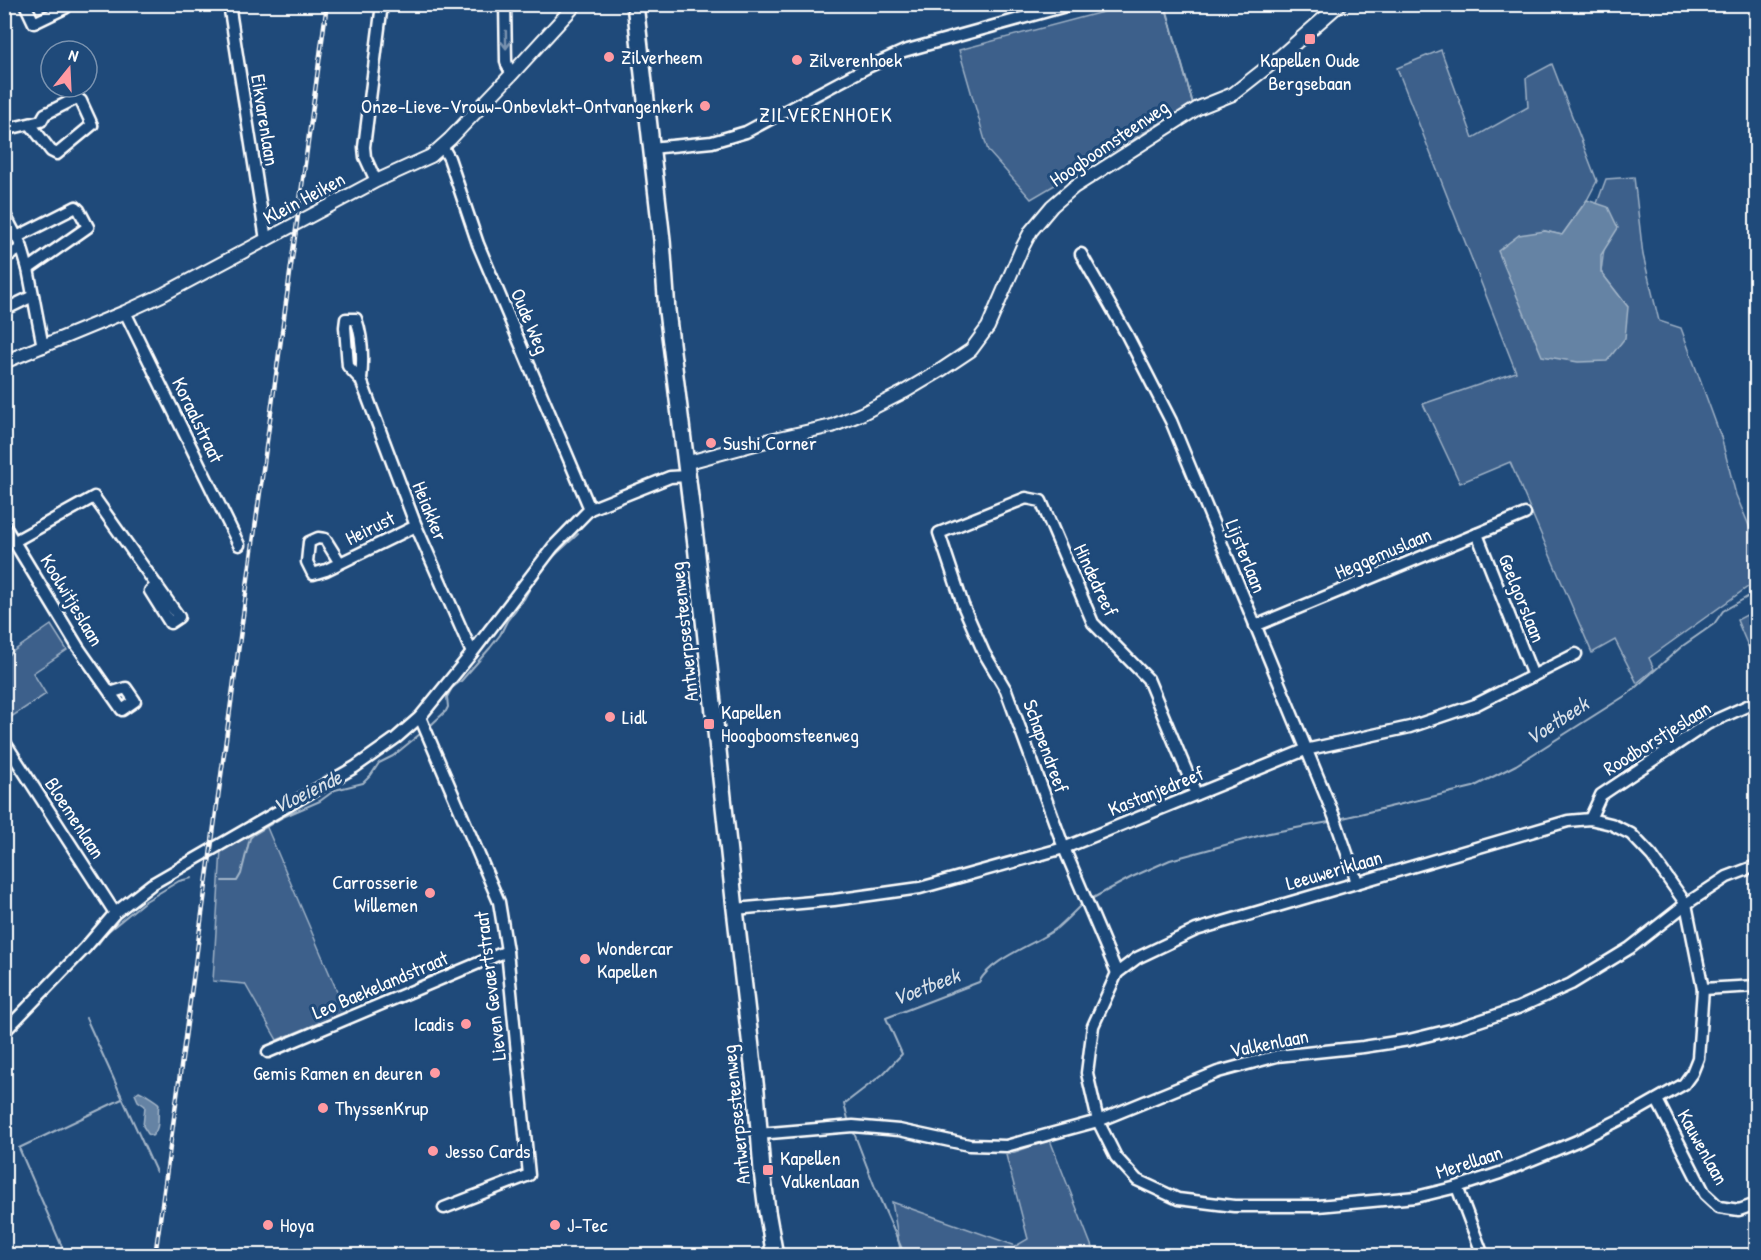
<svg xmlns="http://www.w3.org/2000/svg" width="1761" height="1260" viewBox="0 0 1761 1260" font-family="'Patrick Hand',sans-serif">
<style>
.green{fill:#3c618b;stroke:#9eb0c5;stroke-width:1.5}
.water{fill:#6583a4;stroke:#a3b5c8;stroke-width:1.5}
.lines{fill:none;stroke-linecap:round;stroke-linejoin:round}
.stream{stroke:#a3b5c8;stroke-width:2}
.minor-casing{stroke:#fff;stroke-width:15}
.tertiary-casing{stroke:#fff;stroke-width:16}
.primary-casing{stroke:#fff;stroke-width:20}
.minor{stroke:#1f4a7a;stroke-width:10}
.tertiary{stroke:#1f4a7a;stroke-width:12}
.primary{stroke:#1f4a7a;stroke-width:15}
.rail-casing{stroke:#fff;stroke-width:4.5}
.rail{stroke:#1f4a7a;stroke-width:2;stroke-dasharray:7;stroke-linecap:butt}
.oneway{stroke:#7992af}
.poi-dot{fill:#ff9aa2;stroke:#1f4a7a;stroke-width:2}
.labels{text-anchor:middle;stroke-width:6;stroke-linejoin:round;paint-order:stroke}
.poi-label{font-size:20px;fill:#fff;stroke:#1f4a7a;text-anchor:start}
.street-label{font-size:20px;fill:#fff;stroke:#1f4a7a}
.neighbourhood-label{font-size:21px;letter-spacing:1.5px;fill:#fff;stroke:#1f4a7a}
.water-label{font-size:21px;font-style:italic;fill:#d8e0e8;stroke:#1f4a7a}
</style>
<rect width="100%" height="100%" fill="#1f4a7a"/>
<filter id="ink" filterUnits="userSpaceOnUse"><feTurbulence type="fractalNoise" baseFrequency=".0167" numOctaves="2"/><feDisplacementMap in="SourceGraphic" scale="12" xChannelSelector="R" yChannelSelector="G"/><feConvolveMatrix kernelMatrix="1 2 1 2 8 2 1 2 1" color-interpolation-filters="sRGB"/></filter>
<g filter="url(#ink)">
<g class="green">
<path d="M1129,5h36l28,99 -162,95 -43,-48 -29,-101z"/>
<path d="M1441,50l32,88 55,-31 -2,-29 26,-14 45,117 -10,19 -25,35 -17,-4 83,76 -27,-35 5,-39 -10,-27 10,-27 28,-2 9,78 16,66 22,7 40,109 15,58 20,47v39l-107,77 5,11 -17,14 -22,-43 -23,13 -82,-191 -50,21 -37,-79 93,-32 -119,-304z"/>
<path d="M1756,610v55l-19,-45z"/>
<path d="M51,625l16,25 -34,23 13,21 -41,27v-64z"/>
<path d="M265,823l81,189 -69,28 -32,-56 -32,-3 8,-132z"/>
<path d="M1050,1140l45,115h-194l-9,-53 124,44 12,-7 -22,-84z"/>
</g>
<g class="water">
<path d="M1587,200l21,7 10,21 -17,27v17l27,35 -3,31 -18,23 -29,1 -36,-6 -44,-105 21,-16 26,-4 17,4z"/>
<path d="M139,1091c3,1 19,11 20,13 -2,11 2,24 -7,32l-4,-2 -5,-8 2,-20 -7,-5 -3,-7z"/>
</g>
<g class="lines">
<g class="stream">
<path d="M1165,4l28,100"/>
<path d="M535,582l16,-23 27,-25"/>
<path d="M431,725l15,-14 2,-4 -1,-10 5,-9 9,-7 29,-33 10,-13 7,-14 17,-22 6,-11"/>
<path d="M1343,818l130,-31 43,-22 112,-71 53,-47 33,-23 9,-13 33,-19"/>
<path d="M222,881h15l4,-7 9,-36 3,-3 30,-18 37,-16 15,-11 28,-7 8,-8 8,-12 14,-7 27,-22"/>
<path d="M1093,898l39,-21 38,-17 99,-27 60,-11"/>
<path d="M86,954l13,-11 7,-10 38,-31 35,-21 13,-3"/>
<path d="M86,1018l70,154"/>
<path d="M4,1042l6,-9"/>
<path d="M848,1119l-4,-15 39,-30 19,-20 -16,-36 93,-36c14,-25 56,-37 78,-54 8,-7 16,-15 24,-23"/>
<path d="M854,1133l22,57 29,66"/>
<path d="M66,1256l-47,-108 103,-49"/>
<path d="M1120,1256h3"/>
<path d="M1156,1256l1,-4 10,4"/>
<path d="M1721,1256h1"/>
<path d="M1751,1256l5,-3"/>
</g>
<defs>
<g id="minor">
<path d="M25,4l9,19 31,-15 -1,-4"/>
<path d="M229,4l37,236"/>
<path d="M505,4l1,57 1,4 5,9"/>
<path d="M4,130l37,-9 4,-7 32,-16 4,3 11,24 -35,29 -6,-3 -21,-27"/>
<path d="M442,146l7,12 29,86 112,265"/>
<path d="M651,148l61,-6 34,-10 122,-65 36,-16 169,-47"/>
<path d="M376,181l-11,-24 -1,-10 18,-143"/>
<path d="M4,213l17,32 7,24 15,78"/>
<path d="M17,237l59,-30 3,3 9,17 -60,42"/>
<path d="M1081,254l46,81 44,86 163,395 23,66"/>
<path d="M4,258l18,-10"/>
<path d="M4,310l29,-14"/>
<path d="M125,312l114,233"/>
<path d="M361,380l-13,-14 -3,-39 1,-8h10c7,19 7,41 5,61l55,146 56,127"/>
<path d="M4,525l74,122 44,63 13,-9 -9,-13 -16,5"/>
<path d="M1477,534l56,142"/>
<path d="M15,541l79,-44 85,120 -9,6 -20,-32 7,-6"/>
<path d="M340,563l-15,-24 -7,-1 -9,4 -2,20 6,12 13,-4 90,-44"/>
<path d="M1255,626l270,-112"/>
<path d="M420,717l79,185 8,49 22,224 -85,33"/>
<path d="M4,741l111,172"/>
<path d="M1590,819l21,5 20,10 21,22 34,48 17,85 -5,69 -6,15 -8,11 -51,29 -56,28 -77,32 -43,14 -41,10 -98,9h-84l-56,-7 -41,-19 -21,-23 -18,-36 -11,-48 6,-47 24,-53 20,-15 59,-28 372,-109z"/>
<path d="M1590,819l11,-24 106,-71 49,-22"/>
<path d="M735,909l99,-9 86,-12 144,-40 241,-98 105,-23 65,-22 101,-51"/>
<path d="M1117,973l-53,-125 -58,-158 -22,-37 -21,-48 -24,-72 87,-35 15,3 52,122 55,56 48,115"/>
<path d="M1703,989l53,-3"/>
<path d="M4,1032l81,-84 30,-35 37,-29 203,-117 41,-29 24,-21 52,-64 81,-106 37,-38 80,-32 17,-1"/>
<path d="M268,1052l239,-101"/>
<path d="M1657,1100l48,94 14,13 20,3 17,-6"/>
<path d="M758,1134l95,-8 46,4 70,15 37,1 92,-25 120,-49 59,-16 86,-9 46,-7 49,-12 60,-20 53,-24 59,-36 56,-44 41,-27 29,-11"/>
<path d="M1457,1187l25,66"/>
</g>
<g id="tertiary">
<path d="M4,362l121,-50 37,-17 214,-114 55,-25 19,-17 62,-65 64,-70"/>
<path d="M685,463l85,-23 62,-14 29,-12 43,-22 37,-22 30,-20 17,-23 34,-79 9,-17 21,-25 22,-19 124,-79 35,-14 42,-33 65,-57"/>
</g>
<path id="primary" d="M635,4l27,236 5,71 29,234 39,364 21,182 6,80 5,40 8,45"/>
</defs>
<use href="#minor" class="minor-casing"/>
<use href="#tertiary" class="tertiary-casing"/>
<use href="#primary" class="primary-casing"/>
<use href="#minor" class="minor"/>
<use href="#tertiary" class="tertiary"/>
<use href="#primary" class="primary"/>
<defs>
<path id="rail" d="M155,1256l172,-1252"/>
</defs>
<use href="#rail" class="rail-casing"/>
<use href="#rail" class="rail"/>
</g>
<defs><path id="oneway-shaft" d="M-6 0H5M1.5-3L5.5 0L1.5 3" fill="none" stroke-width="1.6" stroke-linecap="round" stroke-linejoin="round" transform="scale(1.5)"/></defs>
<use class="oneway" href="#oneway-shaft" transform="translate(506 40) rotate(89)"/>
</g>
<g class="poi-dot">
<rect x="1304" y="33" width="12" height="12" rx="3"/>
<circle cx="609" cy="57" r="6"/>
<circle cx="797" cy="60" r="6"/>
<circle cx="705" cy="106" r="6"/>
<circle cx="711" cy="443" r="6"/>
<circle cx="610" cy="717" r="6"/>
<rect x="703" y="718" width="12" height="12" rx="3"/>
<circle cx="430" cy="893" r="6"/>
<circle cx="585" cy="959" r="6"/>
<circle cx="466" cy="1024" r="6"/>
<circle cx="435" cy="1073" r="6"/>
<circle cx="323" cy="1108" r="6"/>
<circle cx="433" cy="1151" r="6"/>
<rect x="762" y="1164" width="12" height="12" rx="3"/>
<circle cx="268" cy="1225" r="6"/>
<circle cx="555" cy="1225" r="6"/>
</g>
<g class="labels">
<g class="poi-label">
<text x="621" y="64">Zilverheem</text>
<text x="809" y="67">Zilverenhoek</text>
<text x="1310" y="67" text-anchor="middle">Kapellen Oude<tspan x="1310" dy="23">Bergsebaan</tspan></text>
<text x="693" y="113" text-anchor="end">Onze-Lieve-Vrouw-Onbevlekt-Ontvangenkerk</text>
<text x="723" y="450">Sushi Corner</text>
<text x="721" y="719">Kapellen<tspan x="721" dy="23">Hoogboomsteenweg</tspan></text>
<text x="622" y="724">Lidl</text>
<text x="418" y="889" text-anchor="end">Carrosserie<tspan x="418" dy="23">Willemen</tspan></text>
<text x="597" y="955">Wondercar<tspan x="597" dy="23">Kapellen</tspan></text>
<text x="454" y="1031" text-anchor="end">Icadis</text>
<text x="423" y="1080" text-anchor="end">Gemis Ramen en deuren</text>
<text x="335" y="1115">ThyssenKrup</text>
<text x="445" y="1158">Jesso Cards</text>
<text x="780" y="1165">Kapellen<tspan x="780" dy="23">Valkenlaan</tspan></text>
<text x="280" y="1232">Hoya</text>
<text x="567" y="1232">J-Tec</text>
</g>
<g class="street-label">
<text transform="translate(265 120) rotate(81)" y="7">Eikvarenlaan</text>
<text transform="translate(1109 143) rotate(-34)" y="7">Hoogboomsteenweg</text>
<text transform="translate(304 198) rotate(-28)" y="7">Klein Heiken</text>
<text transform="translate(530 321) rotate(67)" y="7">Oude Weg</text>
<text transform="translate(198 420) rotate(64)" y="7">Koraalstraat</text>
<text transform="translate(430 511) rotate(68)" y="7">Heiakker</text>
<text transform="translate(370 528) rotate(-26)" y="7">Heirust</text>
<text transform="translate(1383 553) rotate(-23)" y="7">Heggemuslaan</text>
<text transform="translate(1246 556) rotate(68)" y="7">Lijsterlaan</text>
<text transform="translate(1096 580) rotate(65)" y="7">Hindedreef</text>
<text transform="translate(1522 598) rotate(68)" y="7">Geelgorslaan</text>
<text transform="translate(72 600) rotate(59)" y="7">Koolwitjeslaan</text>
<text transform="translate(684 632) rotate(-96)" y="7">Antwerpsesteenweg</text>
<text transform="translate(1657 738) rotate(-32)" y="7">Roodborstjeslaan</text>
<text transform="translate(1046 746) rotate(70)" y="7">Schapendreef</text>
<text transform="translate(1156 791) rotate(-22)" y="7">Kastanjedreef</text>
<text transform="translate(75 818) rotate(57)" y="7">Bloemenlaan</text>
<text transform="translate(1334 870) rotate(-16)" y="7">Leeuweriklaan</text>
<text transform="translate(380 985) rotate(-23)" y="7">Leo Baekelandstraat</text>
<text transform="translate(490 986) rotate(-97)" y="7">Lieven Gevaertstraat</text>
<text transform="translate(1269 1043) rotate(-11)" y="7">Valkenlaan</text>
<text transform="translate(736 1115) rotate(-96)" y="7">Antwerpsesteenweg</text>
<text transform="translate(1703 1147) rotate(61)" y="7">Kauwenlaan</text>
<text transform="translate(1469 1162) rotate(-18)" y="7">Merellaan</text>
</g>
<g class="neighbourhood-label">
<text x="826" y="122">ZILVERENHOEK</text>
</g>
<g class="water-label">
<text transform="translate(1557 721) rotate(-33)" y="7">Voetbeek</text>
<text transform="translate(307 792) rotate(-26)" y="7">Vloeiende</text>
<text transform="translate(926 987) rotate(-21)" y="7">Voetbeek</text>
</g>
</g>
<rect width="1761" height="1260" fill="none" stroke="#1f4a7a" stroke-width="24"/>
<rect x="12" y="12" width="1737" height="1236" fill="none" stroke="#fff" stroke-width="2" filter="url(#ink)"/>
<g transform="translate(69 69) rotate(18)"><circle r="28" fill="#1f4a7a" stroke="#7992af" stroke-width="1.5"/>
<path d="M0-4.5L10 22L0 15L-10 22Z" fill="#ff9aa2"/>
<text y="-9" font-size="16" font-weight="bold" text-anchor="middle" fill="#ffffff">N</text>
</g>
</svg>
